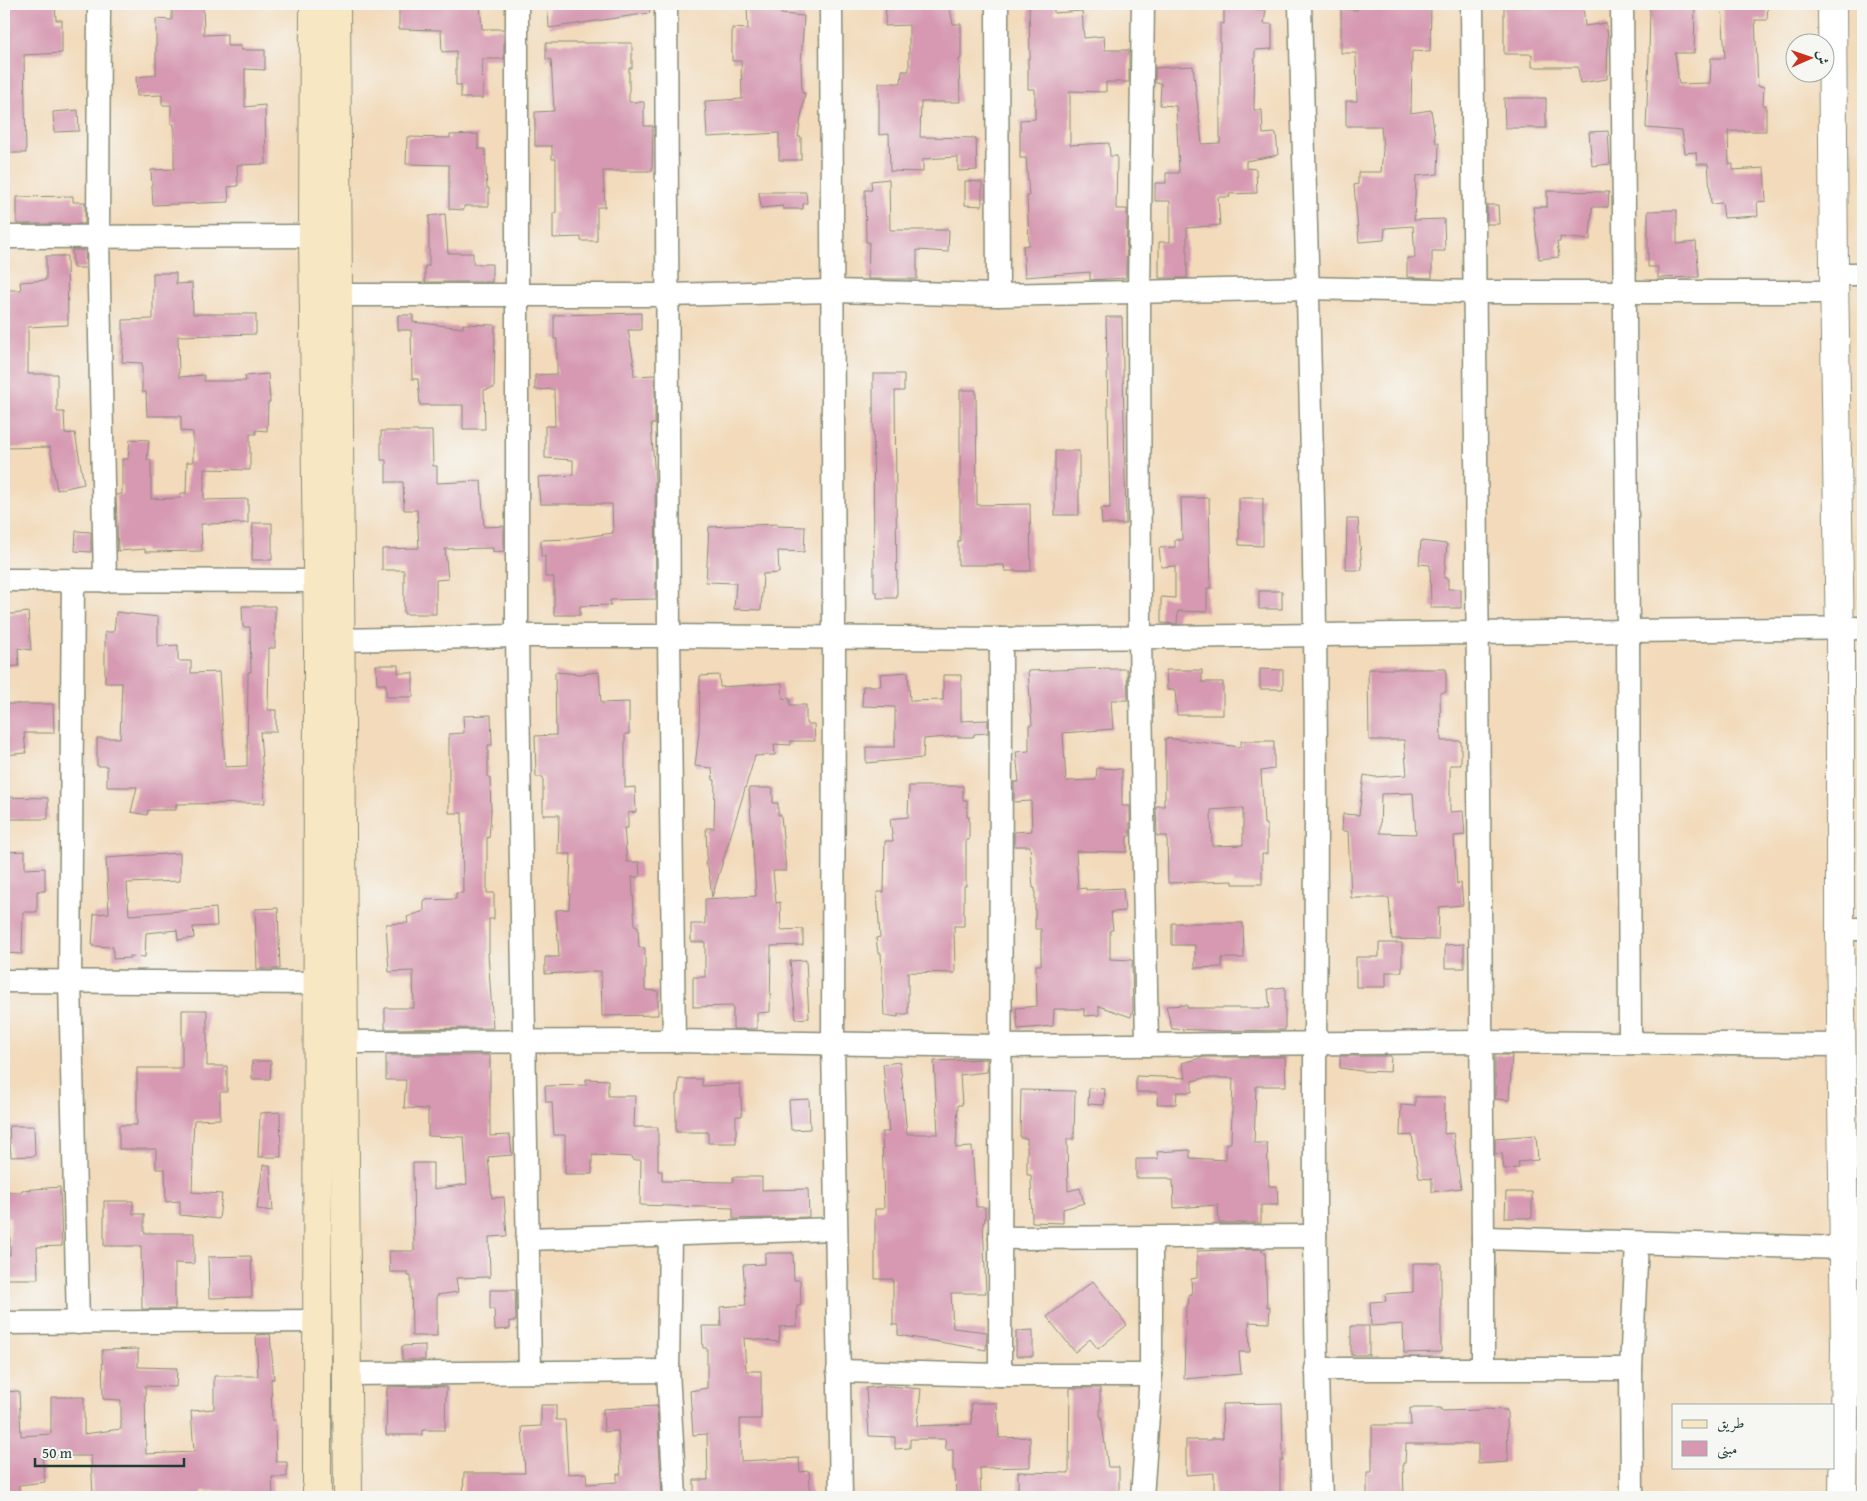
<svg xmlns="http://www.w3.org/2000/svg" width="1867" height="1501" viewBox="0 0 1867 1501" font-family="'Gentium Book Plus',Amiri,serif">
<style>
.building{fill:#d699b1;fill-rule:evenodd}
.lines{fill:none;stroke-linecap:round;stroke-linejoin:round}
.minor-casing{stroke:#888c77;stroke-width:25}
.tertiary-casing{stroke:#888c77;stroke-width:30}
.secondary-casing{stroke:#888c77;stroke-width:30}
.minor{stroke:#fff;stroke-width:22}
.tertiary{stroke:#fff;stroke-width:28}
.secondary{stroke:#f8e7c3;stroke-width:28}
</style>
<rect width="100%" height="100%" fill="#f6f6f2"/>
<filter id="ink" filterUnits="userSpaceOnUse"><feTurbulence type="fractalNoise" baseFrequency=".02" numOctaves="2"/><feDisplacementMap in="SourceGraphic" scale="10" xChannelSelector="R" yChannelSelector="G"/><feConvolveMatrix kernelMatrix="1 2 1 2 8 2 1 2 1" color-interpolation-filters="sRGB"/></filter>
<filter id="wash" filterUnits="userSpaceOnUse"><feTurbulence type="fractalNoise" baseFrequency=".0096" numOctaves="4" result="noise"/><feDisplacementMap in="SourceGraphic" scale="20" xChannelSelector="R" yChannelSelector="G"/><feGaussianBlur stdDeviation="1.12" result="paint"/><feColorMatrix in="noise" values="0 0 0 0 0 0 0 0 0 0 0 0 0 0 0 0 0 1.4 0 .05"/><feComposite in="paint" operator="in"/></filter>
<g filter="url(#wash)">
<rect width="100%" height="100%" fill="#f2daba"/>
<g id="blocks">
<g class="building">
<path d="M4,4h51l1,16h6v33l-38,2 2,98h-22z"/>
<path d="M172,4h31l1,31 23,-1v12h14v4h24v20l-20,-1v38l20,-2 1,59 -29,1 1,21 -10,1 1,15 -76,3 -2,-35 23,-1v-45h-3v-19h-9v-10l-25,1 -1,-19 20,-2v-56l16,1z"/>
<path d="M399,4h81l2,25h22v30h-22l1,39h-22v-13h-5v-34l-14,1 -1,-22 -42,-1z"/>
<path d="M548,4h101l1,9 -101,15z"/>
<path d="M747,4h34v10l23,2 -3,47 1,30h3l-7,44h3v23h-22v-27l-72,4 -2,-36 37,-2 -1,-38h-9v-33l16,1z"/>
<path d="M886,4h63l4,20h8v35h-2l1,43h-39l-1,35 56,1 1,32 -19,1v-14l-35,2v13l-33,-1 -1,-37 -10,1v-52h22l1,-12h7v-46l-24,1z"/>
<path d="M1029,4h25v9l28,-2 2,27 20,-2 1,14h24v32h-23v10l-36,-1v54l39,-2 1,13h7l-1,53h11l-1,69 -36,2v-8l-65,5 -2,-31 6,-1 -2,-49h2l-3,-38h-6v-38l15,-1v-30h-7v-31h2z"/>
<path d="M1224,4h21v4l21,2 -2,14h8v25l-17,1 -1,60h8l1,24 13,-1 2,22 -32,6v7l10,1 1,24 -28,1 1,3h-12l2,28 -33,3v50h-28v-36h11v-41h-15v-18h11v-10h13l-3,-67 -16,-1 1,-22h-6v-15l38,-2 9,78 18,-1v-120l4,1z"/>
<path d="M1357,4h74l-1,48 -18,-1 -1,62 20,-3 5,33h3l-1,31 -22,2 -2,44 30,-1 1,32h-13v27l-25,-1v-19h8l-2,-32 -28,2 -1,12 -25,2 -5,-57 4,-1v-12h23l2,-23 -2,-23h-35v-25h11l-1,-48h-15v-44l16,1z"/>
<path d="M1546,4h37l2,22 21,-3 2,14 -1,42 -27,4 -2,-16h-46v-13h-28v-47h42z"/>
<path d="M1650,4h45l-1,49h-19l4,31 31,-1 1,-25h14l-3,-54h46l-1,16h-12l3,66 6,1 -1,19 3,-1v26h-38l1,33h4v6l31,-2 2,33 -9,1 1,14 -34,2 -2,-15 -11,1 -3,-40h-11l-1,-12 -11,1 -3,-22 -36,-3 3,-71z"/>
<path d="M546,43h86v25h-3v34h15v24h9l-1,45h-49l2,36h-8v34h-16v-4l-28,1v-25h3v-54h-4v-13h-17v-34l19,-1 -3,-52 -5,1z"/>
<path d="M1504,98h42v30h-41z"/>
<path d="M78,110l1,21 -25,1 -1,-20z"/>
<path d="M1608,131l2,33 -18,2 -3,-34z"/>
<path d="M478,134v15h7l2,39h2v18h-25v4l-15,-1v-44l-43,-1 1,-27 43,1v-3z"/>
<path d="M889,179l1,51h59l-1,22 -31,-2v29h-49l1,-37h-3l-1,-52h7l-1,-9z"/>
<path d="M965,181l17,1v24l-17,-1z"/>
<path d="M1547,191l62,1 -1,15h-16l-2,33 -30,-3v5h-3l2,15 -20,2 -6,-52h14z"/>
<path d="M759,192h47l1,11 -4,1v5h-20v-3l-22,2z"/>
<path d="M73,196v6h12v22h-68v-27z"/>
<path d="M1487,205h11l1,19h-12z"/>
<path d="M1677,210v34l19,-2 3,35 -41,1v-11h-10v-56z"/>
<path d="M445,214l3,39h25v11h19v18h-67v-16h4v-50z"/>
<path d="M72,250h13l1,18h-13z"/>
<path d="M46,256h21l1,69 -40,2v47h29v38h7l1,22 10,-1 9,51 -27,6 -7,-43 -46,1v-158h17l-1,-8 26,-2z"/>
<path d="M153,273h23v11l16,-1 1,31h63v20l-78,2 1,41 25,-2v6h42l-1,-5 23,-2 2,28h-2l-1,29 -11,-1v4h-6v36l-46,-1v31l44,-1v24l-47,1 1,27 -57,1v-3l-27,2 -2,-56 6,-1v-35h6l2,-20 19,1 -2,20h4v39l29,-1 1,-5h5l1,-31h6v-30l-12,-1v-15h-34l-1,-24h-4v-29l-20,-1 2,-23h-1v-19l30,-1z"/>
<path d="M641,313v17h-13l5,28 1,18 21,-1v49h-4l4,55 1,120 -46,1 1,5 -31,1v9h-26v-38h-9v-21h-4v-16l28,-1 44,-6 -1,-29h-72l-2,-27 35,-2v-15l-28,-2v-32h10l-1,-37 -19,1v-15l22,-1v-35h-3v-24z"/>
<path d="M398,315h15v7l50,6v-4l32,1 -1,63 -10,2 1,39h-22v-24h-43l-2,-26h-6l-1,-49h-13z"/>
<path d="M1106,317h16l4,207h-24l-1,-16h9z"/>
<path d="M873,374h31v17h-9l2,207h-20v-6h-3z"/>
<path d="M960,390h16l1,115 53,-1 1,67h-26l-1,-6h-46v-24h2z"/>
<path d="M381,431h51l1,35h4v17l44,-2 3,46 20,-1v25l-11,1v-4l-48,1 3,30 -12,1v34h-32v-44h-22v-21l37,-1 -2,-38h-13l-1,-28h-17v-22h-5z"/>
<rect x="1055" y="451" width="24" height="64"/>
<path d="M1181,498h28l2,90h-4v24l-29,-1 -1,13 -16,-1v-26l14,1v-32l-14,1 -2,-19 16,-1v-7h7z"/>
<path d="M1239,498h24v48l-24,-1z"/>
<path d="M1347,519h11l4,51h-16z"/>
<path d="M253,523h19v37h-20z"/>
<path d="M777,524v2l28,1 -1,25 -26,-1 1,22 -16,1 -2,36 -27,-1 2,-26 -30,-1 3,-55z"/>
<path d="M76,531l15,1v20l-16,-1z"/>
<path d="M1421,541l26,3 -3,34h4v11h13v19h-30l-1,-43 -11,-1z"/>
<rect x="1259" y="591" width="23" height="18"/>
<path d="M242,606h33v42h-6l-1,62h8v22h-16l5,71 -89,1v6h-28l-1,5 -16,-3 6,-25h-30v-21h-10v-28h23l2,-55h-17v-51h9l2,-20 42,5v29l20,-1v16h13v12l28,-1 6,95 22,-1 1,-94h3l-1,-45h-7z"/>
<path d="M28,612l3,38 -13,-2 1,18 -15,1v-52z"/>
<path d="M376,665h22v8h15v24h-27v-13h-9z"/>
<path d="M1110,668v1h17l1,31h-17l2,29 -50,4 3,48 30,-1 1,-12 25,1v37h8v30h-3v16l-51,-1 2,38 8,-1v2l37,-2 2,23 -14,1 2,18h-3v29l22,1 1,50 -2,7 -32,-11v9l-15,1v-7h-30l-1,17 -35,3 -2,-21 21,-2 -1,-41h5v-36h-6v-41h-2l-3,-42h-16v-14l18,-1 -1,-30 -17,1v-20h5l-3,-30 13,-1v-26h3l-4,-54z"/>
<path d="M1260,669l23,1v19h-23z"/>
<path d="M1368,669h78v23l-6,1 1,48h20v24h-11v47l13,-1 2,24 -11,1 3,48 4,-1 2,22 -24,2 -1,33 -46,-1 -3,-41h-38l-3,-67h-6l1,-17 16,1 5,-40 11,2 32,-2 -3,-35h-35zM1413,793l3,41 -36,-1 1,-39z"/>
<path d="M1166,670h36v12h21v33h-46l-2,-25h-8z"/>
<path d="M555,672l24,2 20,-2 2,31 28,-1v32h-4v54l10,-1 1,25 -8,1v15h-4l3,34h12l1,15h-8l3,49h3l1,22h6v42l13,1v24l-56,1 -1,-45 -56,3v-17h14l-3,-47 13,-1 2,-55h-13l1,-39h-16v-38h-7l-1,-41 21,-1z"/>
<path d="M908,672l2,29 33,-1v-25h18v46l27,-1v13l-14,1v3h-17v-1l-33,3 -1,19 -57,5v-16h29v-40l-33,-1 1,-20h18l-1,-12z"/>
<path d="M719,675l1,12 62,-4 1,16 7,-1v7h16v19h8l1,17h-24v4l-17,-1 1,11 -20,1 -43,141 -4,-31 -3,-1 2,-9 -1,-28h8l1,-48h-2l-1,-12 -17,-2 4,-34 1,-56z"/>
<path d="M6,704h47l1,29h-30l2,20 -22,2v-17h3z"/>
<path d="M491,715l1,30h-4v32h2l1,35 -2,26 -2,-1v56h7v26h-5v34h-1l5,75 -108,1v-21h29l-1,-37 -24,1 -3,-48 22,-1 -1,-6 17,-6v-11l32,-1v-6h7l-1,-80h-13v-79l15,-1 -1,-17z"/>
<path d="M1165,738l76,9v-6h33v28l-13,2 3,53h3v30h-5v30h-29v-3l-65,2 -1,-47h-10l-1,-30h8v-8h1zM1243,808v37l-31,1 -1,-36z"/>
<path d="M909,786h54v14h4v17h2v23h-3v46h-2v40h-10l1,47 -47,-1v42h-10v3l-14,-2 -3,-62h-3l-2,-15 4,-1 -3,-45h7l1,-51h8l-3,-22 18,-2z"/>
<path d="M749,788h24v15h5v12h3l5,56h-13l3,32 4,-1 1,28 22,-1v16l-32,1 -1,66 -13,1v16h-24v-23l-40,1v-30h12v-35h-14v-18h14v-25l51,-3z"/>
<path d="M4,797l44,1v21h-44z"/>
<path d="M25,851v18l20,-1v23h-8v21h-14l-1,42 -18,-1v-101z"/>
<path d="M180,853v28l-53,2 2,32 87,-7 1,18 -24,1 1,11 -16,2 -1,-10 -31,3 -1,24 -16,-1 1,2 -17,1v-12l-21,-1 2,-32 15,-1 -3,-55z"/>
<path d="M278,908l2,61h-23l-2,-60z"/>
<path d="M1172,923h71l1,35h-22v9l-27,1v-23h-23z"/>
<path d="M1379,943h23v29h-16v15h-30v-30h23z"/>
<path d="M1464,944v24h-19v-23z"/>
<path d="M806,960l3,58 -13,1 -6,-58z"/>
<path d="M1285,987v43l-60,1 -53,-2 -6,-23 21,-1v3h83l-2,-19z"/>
<path d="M182,1010h25v56h20v26h-7v27l-26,1 -2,40h1l-1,32 30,2 -3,25 -39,-4v-14l-14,1 -1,-33h-9v-20h-37v-24h18v-57h45z"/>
<path d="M386,1055h104v81l20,-1 2,20 -24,2 4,41 12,-1 3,39 -18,1 1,40 -34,1 2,14 -21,3v41h-25l-1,-60h-3v-4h-18l-1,-21h25l-1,-88h20v22h1v4l33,-5 -3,-47 -36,-1v-27l-24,-1 2,-28h-20z"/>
<path d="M1495,1055h17l-3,45 -14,-1z"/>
<path d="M1340,1056h51l-1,16 -29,-1 -21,-3z"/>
<path d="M1204,1057h81l1,29h-30l-2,57h13l2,43h8l1,19h-17v18h-42l-1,-18 -44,3 -1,-28h-4v-2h-33v-19h22l-1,-7 33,-2v8l36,2v-17h5l2,-65h-28l-13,3v11h-15l-1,12h-19l1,-12h-22v-16l50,2 -4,-15z"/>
<path d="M987,1059v13l-27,3 2,30h-4l-2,43 16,-1 4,60h9v15h-2l3,71h-35l2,35 34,4 -1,18 -88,-15v-10h-5v-46h-18v-70h9l-2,-77h7l-6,-68 17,-2 7,72h31l-4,-73z"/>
<path d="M252,1061h19l-1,18h-18z"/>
<path d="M586,1079l22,1v16h27l-1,31h24v44h4v10l71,1v-5h29v13l46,-1 1,28 -76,2v-11l-93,-3 1,-45h-8v-3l-41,-2v19h-27v-39h-11l-2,-33h-6l-1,-16 41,-1z"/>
<path d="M679,1079h23v7l38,-2 2,32h-6v27h-28v-11h-32v-38h2z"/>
<path d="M1089,1088l16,1 -1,16 -16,-1z"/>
<path d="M1021,1090l54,1 -1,48h-7l1,52 12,-3 4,15 -21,6v14l-31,-1 -1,-47h-4v-37h-7z"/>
<path d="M1415,1097h30l-1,37 9,-1 8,55 -29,4v-13l-13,-1 -7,-43 -12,1 1,-31 14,1z"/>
<path d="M809,1099l1,30 -19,1 -2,-30z"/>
<path d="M280,1112l1,45h-23l2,-44z"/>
<path d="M9,1126h25l1,30 -24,1z"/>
<path d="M1536,1135l2,25 -20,2 1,6 -15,1 -2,-16 -7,1v-16z"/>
<path d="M263,1165h7l3,46 -16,-2z"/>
<path d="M60,1187l2,59 -25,1 1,32h-34v-24h6v-38h-6v-25h18v-2z"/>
<path d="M1506,1192h26v26h-27z"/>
<path d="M104,1201h29v13h11v19h50v31l-19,-1v46h-33l-1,-63h-37z"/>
<path d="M1262,1249v3h3l2,55h3l-1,16 -20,-1 1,30h-11l2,22 -57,5 2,-74h2l1,-11 3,1 -1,-16 6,-1v-27z"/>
<path d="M765,1253h28l1,27h6l1,25 -4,1v20l-17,1 -1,15 -35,-4 2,33h15v48h-21l1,42 58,-3 1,14 9,-1 2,26h-117v-17h14l-1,-46 -14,1 -3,-44 17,-3v-40h-4l-1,-22h19l-1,-19 26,-2 -3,-40 22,-1z"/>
<path d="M251,1256l1,41 -43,1 -1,-41z"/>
<path d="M1413,1263h28v89l-37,1 -1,-29 -32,2 -1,-24 16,-1 -1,-7 28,-2z"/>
<path d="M1093,1281l34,44 -29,24 -8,-10 -15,13 -28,-35z"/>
<path d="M490,1290h25l1,31h-6v8l-15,1 -1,-21h-4z"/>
<rect x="1351" y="1326" width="18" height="29"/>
<path d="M1033,1330v26h-17v-25z"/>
<path d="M270,1334l4,45h-3l1,41h3l1,42h11v15h-15l1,20h-39v-6h-32v6h-109l-2,-41h-49l3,26 -26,3v12h-15v-105l15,-1 2,45 30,-2v-37h33v37l37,-5v-29l-18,-1 -1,-49 36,-1v18l39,1 -1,19 -31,-1 1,68 48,-2 -3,-41 23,-2v-33h44l-2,-41z"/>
<path d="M425,1345v15h-23v-14z"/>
<path d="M425,1386l21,1 -1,43h-23v5h-36l1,-48z"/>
<path d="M889,1386l32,3 -4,37 55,-2 -1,-21h26l2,35 31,-1v30l-50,1 1,29h-25l-1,-26h-2v-21h-7l-1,-11h-35v9l-15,1v-12l-26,-1 -3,-48z"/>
<path d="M1070,1388h30v28h1l7,51h11v30h-101v-25l51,1z"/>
<path d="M1282,1403l1,57h-3v37h-66v-24l-28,2v-35h26v-2h11l-1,-34z"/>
<path d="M541,1405h15v15h9l3,54 18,-1 1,11 30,-2v-8h4l-3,-43 -14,1 -1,-23 54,-3 5,91h-199l1,-24h61l-3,-46 19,-1z"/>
<path d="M1410,1408h31v3l40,-1v-1l26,1 1,52 -30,2v-20h-72l-1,19h-2l1,34h-37v-25h5v-47h39z"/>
</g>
</g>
</g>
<g filter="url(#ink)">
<use href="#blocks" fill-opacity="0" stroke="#888c77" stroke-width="1"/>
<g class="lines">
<defs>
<g id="minor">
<path d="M99,4l-1,233 7,344"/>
<path d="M517,4v632l13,736"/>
<path d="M666,4l3,632 5,405"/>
<path d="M831,4l3,633 -1,406 8,454"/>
<path d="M997,4l1,291"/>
<path d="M1143,4l-4,289 1,344 7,408"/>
<path d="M1300,4c5,210 13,420 15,630 4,288 -6,576 6,863"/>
<path d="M1472,4l11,1234v130"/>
<path d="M1622,4l6,627 2,412"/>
<path d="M4,237l309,-1"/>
<path d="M1834,274h29"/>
<path d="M336,295h331l166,-4 165,4 309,-7 167,4h361"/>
<path d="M4,580l329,1"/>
<path d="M73,580l-3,401 8,342"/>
<path d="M341,640l176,-4h152l332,3 862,-11"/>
<path d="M1840,929h23"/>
<path d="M4,981l314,2"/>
<path d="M343,1042l331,-1 325,5 481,-4 361,3"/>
<path d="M1843,1224h20"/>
<path d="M670,1235l-2,136 7,126"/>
<path d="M1000,1238l315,-2"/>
<path d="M1483,1238l360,10"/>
<path d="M527,1239l309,-10"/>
<path d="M4,1323l312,-2"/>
<path d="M1316,1369h315"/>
<path d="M838,1371l162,4h151"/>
<path d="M347,1374l321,-3"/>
<path d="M1000,1375l1,-736"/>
<path d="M1142,1497l9,-122v-137"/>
<path d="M1632,1497l-1,-128 6,-126"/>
</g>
<path id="tertiary" d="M1832,4l2,270 6,369v286l5,415 -2,153"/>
<g id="secondary">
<path d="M314,4l-1,232 5,407 -1,854"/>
<path d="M336,4c0,498 10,995 12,1493"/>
</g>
</defs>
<use href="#minor" class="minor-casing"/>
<use href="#tertiary" class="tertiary-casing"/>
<use href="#secondary" class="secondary-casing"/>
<use href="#minor" class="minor"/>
<use href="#tertiary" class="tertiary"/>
<use href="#secondary" class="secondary"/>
</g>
</g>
<rect width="1867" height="1501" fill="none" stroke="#f6f6f2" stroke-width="20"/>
<rect x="1672" y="1404" width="162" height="65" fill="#f6f6f2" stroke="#a0aca6"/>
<rect x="1682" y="1420" width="25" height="8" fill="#f8e7c3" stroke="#a0aca6"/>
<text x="1717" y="1428" font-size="15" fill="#1f3d34">طريق</text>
<rect x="1682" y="1441" width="25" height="15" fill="#d699b1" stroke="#a0aca6"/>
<text x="1717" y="1454" font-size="15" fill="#1f3d34">مبنى</text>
<g transform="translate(1810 58) rotate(88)"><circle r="24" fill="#f6f6f2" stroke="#a0aca6"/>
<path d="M0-4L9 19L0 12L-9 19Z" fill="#c8321e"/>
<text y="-8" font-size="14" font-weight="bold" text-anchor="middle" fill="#1f3d34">ش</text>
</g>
<path d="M35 1458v8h149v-8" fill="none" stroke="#1f3d34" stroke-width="2.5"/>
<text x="42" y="1458" font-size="15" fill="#1f3d34" stroke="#f6f6f2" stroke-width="4" paint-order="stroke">50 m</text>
</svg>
